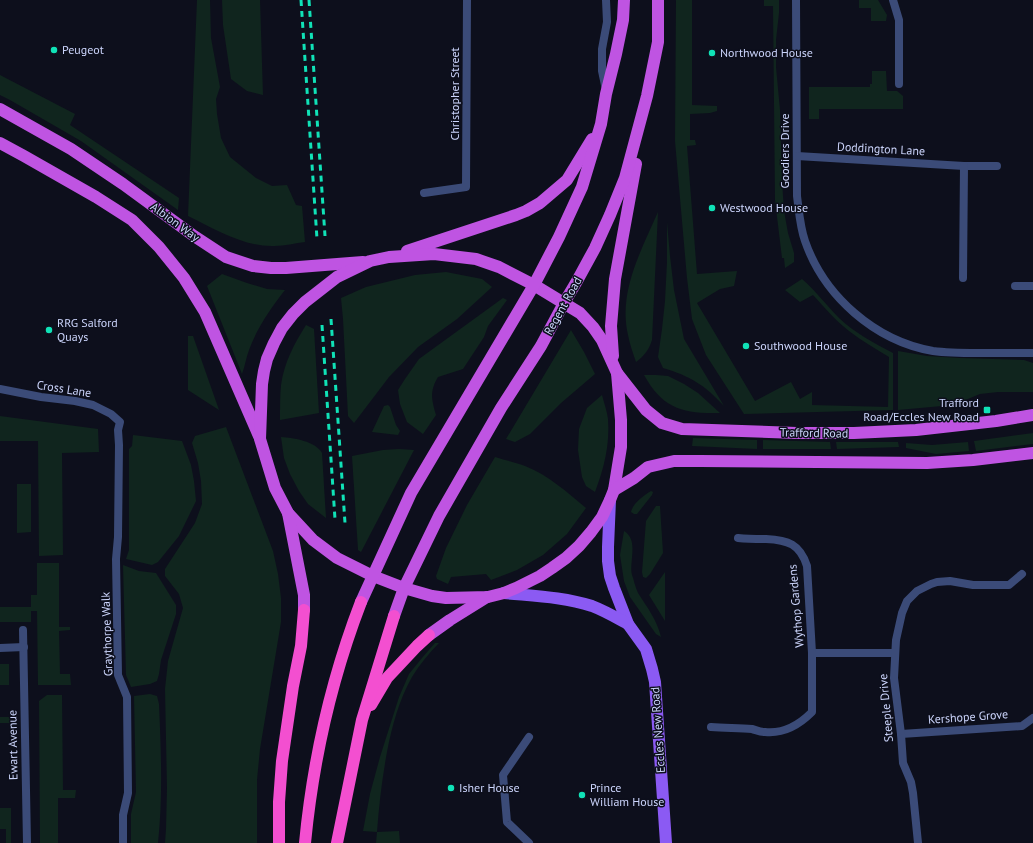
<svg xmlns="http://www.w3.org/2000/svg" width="1033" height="843" viewBox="0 0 1033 843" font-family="'PT Sans',sans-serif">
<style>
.green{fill:#10251e}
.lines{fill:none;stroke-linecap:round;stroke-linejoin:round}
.minor{stroke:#3b4b78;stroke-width:8}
.primary{stroke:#8b5af3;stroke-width:12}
.trunk{stroke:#bf54e2;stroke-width:12}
.motorway{stroke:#f34fd0;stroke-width:12}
.rail{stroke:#10e2b7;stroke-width:3;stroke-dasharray:6 5;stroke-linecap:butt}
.poi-dot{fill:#10e2b7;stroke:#0d0f1c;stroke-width:1.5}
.labels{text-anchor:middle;stroke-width:3;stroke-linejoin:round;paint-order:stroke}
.poi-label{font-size:12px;fill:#cbd4fb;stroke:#0d0f1c;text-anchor:start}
.street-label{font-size:12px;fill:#cbd4fb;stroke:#0d0f1c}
</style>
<rect width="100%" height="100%" fill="#0d0f1c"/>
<g class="green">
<path d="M197,0h13l1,38 9,49 -4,12 1,15 4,24 9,19 26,21 16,8 15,-1 9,20 6,1 3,36c-10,1 -20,4 -31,4 -30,1 -59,-17 -86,-30z"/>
<path d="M222,0h38l3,95 -16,-4 -16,-12 -8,-54z"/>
<path d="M676,0h16v105l25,1v5l-7,2 -20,1v26h5l1,5 -9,1 10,128 40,-3 -3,15 -14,3 -23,14 58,98 36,-19 9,17 12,-7v13l76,2 1,-50c-13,-8 -27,-16 -40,-26 -13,-10 -24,-23 -36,-36l-13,7 -15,-12 17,-11c14,12 24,26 37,39 16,15 35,25 54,35v57l-149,4 -38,-59 -14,-36 -5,-41 -12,-137z"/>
<path d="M764,0h15v13l-3,27v27l4,43 2,71 2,30 4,22 6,20v9l-9,6 -1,-10h-2l-7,-58 -2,-194h-9z"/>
<path d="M859,0h19l9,15 -1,6h-15v-13h-12z"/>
<path d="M872,71h14l1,20h10l6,5v13h-84v10h-10v-32h61v-3h2z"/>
<path d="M0,75l75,39 -5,11 109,73 -1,12 -97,-69 -71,-41 -10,-5z"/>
<path d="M658,212l-6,128c-3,10 -8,16 -16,22 -3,-9 -6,-17 -8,-27 -10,-43 13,-84 30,-123z"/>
<path d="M667,222l3,34 4,34 10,49 40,67c-19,-21 -34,-30 -61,-38l-5,-11 4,-28 3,-28 2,-39z"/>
<path d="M446,272l36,7 10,8 -35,32 -39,28 -29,30 -35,46 -6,-7 -5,-97 -2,-21 25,-11 49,-12z"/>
<path d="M222,274l25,9 20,6 18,1c-14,18 -28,38 -36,60 -3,8 -4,16 -7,24l-35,-88z"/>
<path d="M503,298l4,2 -19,26 -4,11 -21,32 -25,8c-9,15 -6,23 -2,38l-13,19 -16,-12 -7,-18 -2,-14 7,-11 14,-20z"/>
<path d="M306,325l8,4 5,84 -39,7c0,-12 0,-24 1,-35 3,-22 13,-41 25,-60z"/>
<path d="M571,330l13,22 11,22 -34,29 -31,31 -15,8 -9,-3z"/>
<path d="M188,336h5l26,74 -31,-20z"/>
<path d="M898,351l29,5 33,2 64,2 9,3v29h-35l-18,2 -27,11 -55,5z"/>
<path d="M644,375h12l12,1 16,8 14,9 22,20c-37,1 -57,-4 -76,-38z"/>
<path d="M602,395c2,8 5,16 6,24 2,26 -4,49 -13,73l-9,-6 -4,-9 -4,-27 1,-21 8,-21z"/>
<path d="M388,405l2,2 6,18 4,6 -2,4 -26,-3 12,-26z"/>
<path d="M0,416l98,13 1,23 -37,1 1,102 -24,1 -1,-115h-38z"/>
<path d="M226,427l47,124 5,23 3,24v24l-21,127 -3,31v63h-92l1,-14 1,-41 -2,-99 3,-28 15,-53 -4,-14 -14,-18v-7l30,-46 7,-19 -1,-23 -3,-18 -6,-20 3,-7z"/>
<path d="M1033,433v11l-57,7 -2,-10z"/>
<path d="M133,435l49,6 9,24 3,16 2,20 -17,35 -21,26 -6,3 -26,-6 3,-9v-101l3,-3z"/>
<path d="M281,437c13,1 34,4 41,16l4,65 -18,-14 -9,-13 -9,-17 -6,-16z"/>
<path d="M693,438l64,2v9l-65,-3z"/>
<path d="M763,440l67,2 1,7h-68z"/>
<path d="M836,442h62l1,5 -62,2z"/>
<path d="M968,442l1,9 -33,3 -30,-6v-5l26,2z"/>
<path d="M399,449l15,1 -53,102 -3,-2 -6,-94 31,-6z"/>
<path d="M495,457c9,3 20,5 30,9 23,9 42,26 61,42l-19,26 -24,21 -26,15 -26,10 -5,-6 -35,3 -3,7 -11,-5 -1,-3 10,-28 21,-43z"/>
<path d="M17,484h14v48l-14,1z"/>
<path d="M651,491l2,1 -1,3 -15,19h-3l-3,-2c2,-9 12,-16 20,-21z"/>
<path d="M656,506h4l3,47 -13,21 -4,4 -3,-1 -1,-5 4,-51z"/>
<path d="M624,531c15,9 5,30 8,44 2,5 3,12 6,18 9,14 19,27 23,44l-5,-3 -26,-37 -6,-16 -4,-26z"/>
<path d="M37,563h22v64h11v3l-11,1 1,43h10l1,11h-33l-1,-74h-6v11h-31v-15h31v-12h6z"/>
<path d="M123,565l16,6 17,2 20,32v9l-15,46 -2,14 -2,7 -7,3 -19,3 -5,-12z"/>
<path d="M665,572v49l-16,-26z"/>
<path d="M435,643h4c-10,10 -19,21 -27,34 -13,23 -20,49 -25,75 -5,27 -8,53 -10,80l22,-1 1,12h-24l1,-11 -14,-1 7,-37 10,-37 19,-60 10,-23 13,-16z"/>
<rect x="0" y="664" width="9" height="21"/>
<path d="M150,694l7,2 2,8c2,46 4,93 -1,139h-27v-29l5,-22 -2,-96z"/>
<path d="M47,695h15l1,95h13l-1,8h-17v45h-18l-1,-142z"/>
<rect x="0" y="717" width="10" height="6"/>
<path d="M0,808h11v35h-5v-14h-6z"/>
</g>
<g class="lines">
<g class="minor">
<path d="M796,0l1,196c2,15 3,31 8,45 19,55 70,100 128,110 15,2 30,2 45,2 19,0 37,0 55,0"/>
<path d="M893,0l6,20v64"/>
<path d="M606,90l-4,-19v-22l5,-27 -1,-22"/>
<path d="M797,156l167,10h33"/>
<path d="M424,193l42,-6 1,-187"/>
<path d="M963,278l1,-112"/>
<path d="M1015,286h18"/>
<path d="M0,389l41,8 34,4 18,4 18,9 9,8 -2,8 1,15 -1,92 -2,22 2,116 9,22 1,96 -5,22v28"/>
<path d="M23,630l4,213"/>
<path d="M0,648l24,-1"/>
<path d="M812,653h83"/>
<path d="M711,727c14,1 28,1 41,2 4,1 8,3 13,3 19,2 34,-7 47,-20v-59l-5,-87c-7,-22 -19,-26 -41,-27 -9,0 -18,0 -28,-1"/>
<path d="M901,734l121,-8 11,-8"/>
<path d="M529,737l-26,38 4,47 22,21"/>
<path d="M918,843l-5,-50 -2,-11 -8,-19 -2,-29 -7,-56 2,-38 6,-27 5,-12 10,-10 14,-7 6,-2 13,-1 23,4h36l13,-11"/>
</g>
<g class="primary">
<path d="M610,500l-2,47v14l2,15 4,12 14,36 18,25 6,20 3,13 11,161"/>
<path d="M504,593c30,3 60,4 88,13 13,5 25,12 36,18"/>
</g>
<g class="trunk">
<path d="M0,109l71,40 52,35 71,52 32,21 27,9 18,2h15l77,-6"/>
<path d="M0,143l24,13 72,41 36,23 27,27 25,31 21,34 54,124"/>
<path d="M407,251l109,-36 10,-4 14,-8 27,-23 25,-41"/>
<path d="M434,254l42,5 23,8 35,18 46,28 13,14 9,13 15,33 4,47v27l-7,43 -4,10 -8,17 -11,15 -12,14 -13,12 -14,10 -12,8 -24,12 -12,5 -16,4 -42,1 -14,-2 -28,-8 -31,-12 -36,-18 -24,-18 -25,-27 -13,-25 -15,-49 2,-55 2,-13 3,-12 7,-16 8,-15 11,-14 12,-12 32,-25 33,-16 19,-4z"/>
<path d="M613,356l-2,-30 4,-47 21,-115"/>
<path d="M617,373l29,37 16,13 20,6 115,4h57l62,-3 80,-9 37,-6"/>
<path d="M614,490l20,-12 14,-11 26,-6h26l227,2 46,-3 60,-7"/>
<path d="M288,513l16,82v15"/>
<path d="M361,602l50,-109 123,-208 25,-48 23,-50 19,-63 5,-30 10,-40 7,-34 1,-20"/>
<path d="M394,616l10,-28 35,-72 62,-108 40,-62 23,-43 13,-22 18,-33 15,-33 15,-37 22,-82 11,-54v-42"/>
<path d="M429,635l21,-15 37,-23"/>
</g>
<g class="motorway">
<path d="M371,705l16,-27 30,-32 12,-11"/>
<path d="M279,843v-41l3,-41 11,-75 8,-40 3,-36"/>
<path d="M305,843c8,-83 26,-163 56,-241"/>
<path d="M337,843l25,-123 32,-104"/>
</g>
<g class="rail">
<path d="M301,0l16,239"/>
<path d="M309,0l16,236"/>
<path d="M331,319l14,204"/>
<path d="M322,325l13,194"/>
</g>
</g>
<g class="poi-dot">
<circle cx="54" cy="50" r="4"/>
<circle cx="712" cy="53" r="4"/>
<circle cx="712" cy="208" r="4"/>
<circle cx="49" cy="330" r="4"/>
<circle cx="746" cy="346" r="4"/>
<rect x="983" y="406" width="8" height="8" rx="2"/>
<circle cx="451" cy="788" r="4"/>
<circle cx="582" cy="795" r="4"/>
</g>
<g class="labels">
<g class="poi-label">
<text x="62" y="54">Peugeot</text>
<text x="720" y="57">Northwood House</text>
<text x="720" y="212">Westwood House</text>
<text x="57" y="327">RRG Salford<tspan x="57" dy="14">Quays</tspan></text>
<text x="754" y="350">Southwood House</text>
<text x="979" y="407" text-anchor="end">Trafford<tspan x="979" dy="14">Road/Eccles New Road</tspan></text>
<text x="459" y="792">Isher House</text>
<text x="590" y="792">Prince<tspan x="590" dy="14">William House</tspan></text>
</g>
<g class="street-label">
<text transform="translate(455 94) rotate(-90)" y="4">Christopher Street</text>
<text transform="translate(881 149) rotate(3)" y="4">Doddington Lane</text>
<text transform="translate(785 151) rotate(-90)" y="4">Goodiers Drive</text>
<text transform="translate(175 222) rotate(36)" y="4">Albion Way</text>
<text transform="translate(563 306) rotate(-61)" y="4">Regent Road</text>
<text transform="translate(64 389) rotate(9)" y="4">Cross Lane</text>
<text transform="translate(814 433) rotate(1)" y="4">Trafford Road</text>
<text transform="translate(796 606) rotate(-95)" y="4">Wythop Gardens</text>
<text transform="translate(107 634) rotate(-92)" y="4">Graythorpe Walk</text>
<text transform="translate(886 708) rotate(-95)" y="4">Steeple Drive</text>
<text transform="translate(968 717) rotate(-4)" y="4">Kershope Grove</text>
<text transform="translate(658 730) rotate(-94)" y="4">Eccles New Road</text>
<text transform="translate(13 745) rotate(-91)" y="4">Ewart Avenue</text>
</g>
</g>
</svg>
